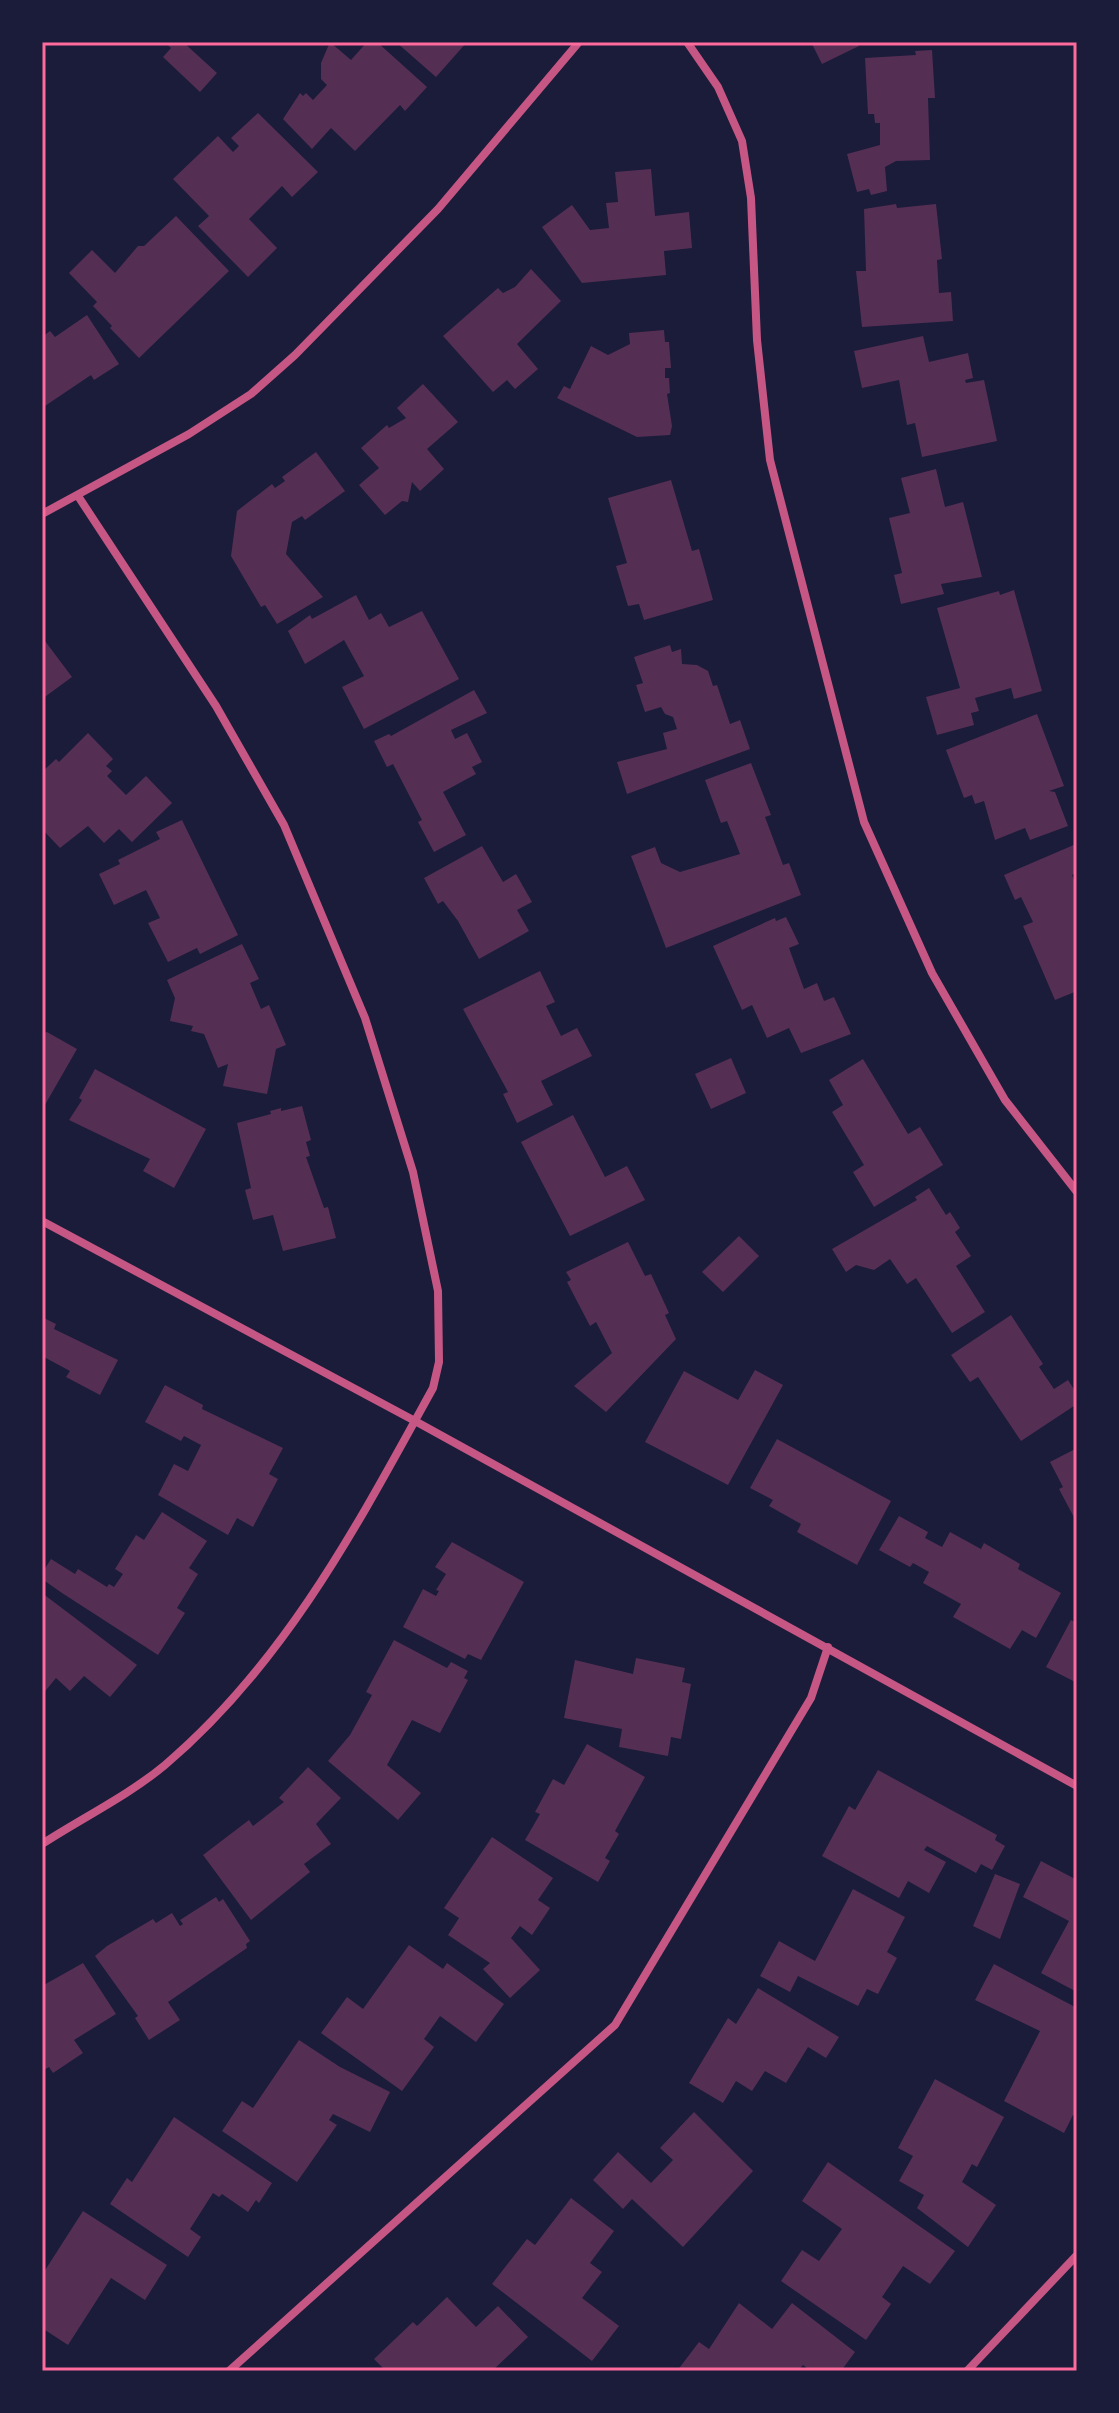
<svg xmlns="http://www.w3.org/2000/svg" width="1119" height="2413" viewBox="0 0 1119 2413" font-family="'Alegreya Sans',sans-serif">
<style>
.building{fill:#542f53}
.lines{fill:none;stroke-linecap:round;stroke-linejoin:round}
.minor{stroke:#c65784;stroke-width:8}
.neatline{fill:none;stroke:#ff6b9d;stroke-width:3}
</style>
<rect width="100%" height="100%" fill="#1b1b3a"/>
<g class="building">
<path d="M165,42h18l34,31 -17,19 -37,-35 8,-9z"/>
<path d="M330,42l21,18 16,-18h10l50,45 -22,24 -5,-6 -45,46 -24,-23 -19,21 -29,-30 17,-26 3,3 3,-3 7,7 14,-15 -6,-6v-16z"/>
<path d="M396,42h71l-31,35z"/>
<path d="M811,42h46l2,4 -37,18z"/>
<path d="M932,50l3,48h-7l2,62 -34,1 -11,6 2,24 -16,4 -2,-6 -12,3 -10,-38 33,-9v-22h-5l-1,-9h-6l-3,-56 51,-3 -1,-4z"/>
<path d="M258,113l60,59 -26,25 -10,-11 -33,33 28,29 -29,29 -50,-51 11,-10 -36,-37 45,-43 15,16 6,-6 -8,-8z"/>
<path d="M651,169l4,47 34,-4 3,36 -28,3 2,24 -84,8 -40,-56 30,-22 18,25 19,-2 -3,-25 12,-1 -3,-30z"/>
<path d="M896,204l1,4 39,-4 6,55 -5,1 2,33 12,-1 2,29 -91,6 -6,-56h10l-2,-62z"/>
<path d="M176,216l53,55 -90,87 -29,-30 2,-2 -19,-20 4,-4 -28,-29 23,-23 23,23 23,-27h6z"/>
<path d="M531,269l30,32 -44,43 21,25 -23,20 -8,-9 -14,12 -50,-56 55,-48 5,5 12,-6z"/>
<path d="M87,315l32,49 -25,16 -3,-5 -49,33v-71l8,-6 5,6z"/>
<path d="M664,330l1,12h4l2,26h-6v10h4l1,15 -3,1 5,32 -2,9 -33,2 -80,-39 7,-12 6,3 21,-43 17,9 22,-11 -1,-11z"/>
<path d="M923,336l6,26 39,-9 5,25 -8,2 1,3 18,-3 13,61 -75,16 -7,-34 -8,2 -8,-45 -37,8 -8,-37z"/>
<path d="M423,384l35,38 -31,27 17,20 -24,22 -8,-9 -4,20 -6,-1 -17,14 -26,-30 20,-17 -18,-20 26,-23 2,3 17,-10 -9,-10z"/>
<path d="M316,452l29,39 -40,29 -3,-4 -10,6 -6,32 37,43 -46,27 -12,-19 -4,2 -30,-51 6,-45 35,-27 3,4 10,-7 -3,-4z"/>
<path d="M936,469l9,38 18,-5 19,75 -41,7 3,10 -43,10 -7,-29 8,-2 -13,-55 21,-5 -9,-35z"/>
<path d="M671,480l21,71 7,-2 14,51 -69,20 -5,-16 -11,2 -12,-40 11,-3 -19,-65z"/>
<path d="M1014,590l28,101 -28,8 -3,-11 -36,10 4,13 -8,2 3,12 -37,10 -11,-38 34,-9 -23,-80 62,-17 1,4z"/>
<path d="M356,595l13,25 12,-7 8,14 33,-16 37,68 -95,50 -22,-42 22,-11 -20,-36 -39,24 -17,-33 22,-16 2,4z"/>
<path d="M42,637l30,40 -30,22z"/>
<path d="M670,645l2,7 9,-3 1,15 15,1 11,6 5,15 4,-1 13,39 10,-4 10,29 -123,45 -10,-32 50,-13 -4,-16 14,-4 -4,-12 -8,-3 -4,-7 -16,5 -9,-27 7,-2 -9,-26z"/>
<path d="M474,690l13,23 -36,17 4,9 12,-6 15,29 -10,5 4,7 -33,18 23,43 -32,17 -16,-30 4,-2 -29,-56 -6,3 -13,-26 15,-7 2,2z"/>
<path d="M1037,714l27,72 -15,5 6,1 13,34 -38,14 -5,-12 -30,12 -11,-39 -9,3 -3,-9 -8,3 -18,-48z"/>
<path d="M88,733l25,26 -7,7 6,5 -5,5 19,19 20,-19 26,27 -40,39 -13,-13 -15,14 -16,-17 -28,22 -18,-19v-57l14,-13 3,3z"/>
<path d="M751,763l20,52 -6,2 18,48 6,-2 12,32 -135,53 -35,-92 24,-9 6,16 19,9 60,-18 -13,-33 -6,2 -16,-43z"/>
<path d="M182,820l56,115 -38,19 -3,-6 -29,14 -20,-39 12,-5 -14,-28 -32,15 -15,-31 21,-10 -2,-4 42,-21 -4,-7z"/>
<path d="M1076,844l1,28 -5,3 5,12v104l-22,9 -32,-74 10,-4 -12,-25 -6,3 -11,-25z"/>
<path d="M482,846l21,36 13,-8 16,28 -15,8 12,21 -50,28 -21,-38 -15,-20 -5,3 -14,-26z"/>
<path d="M786,917l13,27 -10,4 15,41 13,-6 7,18 10,-4 17,37 -50,19 -12,-25 -22,10 -15,-33 -10,5 -29,-64 62,-28 1,3z"/>
<path d="M242,944l17,35 -9,4 11,26 8,-4 17,40 -10,4 -9,45 -44,-8 5,-22 -10,4 -14,-34 -13,-3 2,-5 -23,-5 5,-23 -8,-18z"/>
<path d="M540,971l15,31 -9,4 15,30 16,-8 15,28 -51,25 12,24 -36,18 -14,-29 5,-2 -45,-83z"/>
<path d="M47,1032l30,17 -35,61v-76z"/>
<path d="M731,1058l15,35 -35,16 -16,-35z"/>
<path d="M863,1059l45,75 12,-7 23,38 -69,42 -21,-35 11,-7 -32,-53 11,-7 -14,-25z"/>
<path d="M95,1069l111,60 -32,59 -31,-17 7,-12 -81,-39 13,-20 -3,-2z"/>
<path d="M302,1106l9,34 -5,2 4,14 -4,1 18,51 4,-1 8,31 -53,13 -10,-36 -20,5 -8,-30 6,-2 -14,-65 34,-9 -1,-3 11,-3v3z"/>
<path d="M573,1115l32,62 22,-11 18,34 -75,36 -49,-94z"/>
<path d="M929,1188l17,27 4,-3 10,16 -5,4 16,24 -15,10 29,46 -33,21 -36,-55 -9,6 -17,-25 -16,11 -18,-5 -10,7 -14,-23 85,-49 -2,-3z"/>
<path d="M739,1236l20,20 -36,36 -21,-20z"/>
<path d="M628,1242l17,34 6,-2 18,39 -4,2 11,24 -70,73 -32,-26 38,-33 -16,-31 -6,4 -23,-44 4,-2 -5,-8z"/>
<path d="M1011,1315l32,49 -4,3 15,22 14,-9 9,14v10l-56,37 -43,-64 -8,5 -19,-27z"/>
<path d="M42,1317l14,7 -2,5 64,31 -18,35 -34,-18 4,-6 -28,-15z"/>
<path d="M755,1370l28,15 -55,100 -83,-43 39,-71 54,29z"/>
<path d="M165,1385l38,20 -1,4 81,39 -14,26 9,5 -25,48 -16,-9 -9,17 -70,-40 16,-31 14,7 13,-26 -17,-9 -3,5 -36,-19z"/>
<path d="M777,1439l114,62 -34,64 -60,-33 4,-8 -32,-18 4,-6 -23,-12z"/>
<path d="M1077,1448v75l-18,-34 4,-2 -13,-25z"/>
<path d="M162,1512l45,29 -18,27 9,6 -21,34 8,5 -27,42 -96,-62 -20,-14v-6l9,-14 24,15 3,-5 29,18 2,-3 5,3 9,-13 -8,-5 21,-34 8,5z"/>
<path d="M899,1516l29,16 -3,6 17,9 8,-15 31,17 3,-6 36,21 -2,5 43,24 -25,45 -14,-8 -12,19 -57,-32 8,-13 -38,-21 6,-11 -16,-9 -3,4 -31,-17z"/>
<path d="M452,1542l72,40 -43,78 -13,-6 -3,5 -62,-32 20,-38 13,7 3,-5 -3,-1 10,-16 -11,-7z"/>
<path d="M42,1593l95,72 -27,32 -26,-21 -14,15 -14,-13 -14,17z"/>
<path d="M1071,1620l6,3v60l-31,-16z"/>
<path d="M394,1640l53,28 4,-6 17,9 -4,7 4,2 -28,53 -28,-13 -25,45 34,28 -23,27 -70,-59 22,-26 22,-40 -6,-3z"/>
<path d="M636,1658l49,10 -3,14 9,2 -10,55 -10,-2 -3,19 -49,-9 3,-18 -58,-11 11,-58 58,14z"/>
<path d="M587,1744l58,33 -30,54 4,3 -14,24 5,3 -12,21 -73,-42 15,-26 -5,-2 18,-33 11,6z"/>
<path d="M308,1767l33,31 -25,26 15,20 -27,20 6,8 -59,48 -48,-65 46,-35 4,6 31,-24 -5,-4z"/>
<path d="M878,1770l119,65 -2,5 10,6 -13,24 -11,-6 -5,9 -49,-27 -3,4 22,12 -17,31 -21,-12 -9,17 -77,-42 27,-50 6,4z"/>
<path d="M492,1837l61,41 -15,22 12,8 -18,27 -12,-9 -9,12 29,32 -30,28 -27,-29 7,-6 -42,-28 11,-17 -15,-10z"/>
<path d="M1041,1861l36,19v112l-36,-19 28,-52 -46,-24z"/>
<path d="M995,1874l25,10 -20,55 -27,-13z"/>
<path d="M853,1889l52,28 -18,35 10,6 -19,36 -11,-5 -9,17 -60,-30 -8,16 -30,-16 19,-35 36,20z"/>
<path d="M216,1897l3,5 4,-3 27,42 -4,3 1,4 -79,54 12,18 -31,20 -14,-22 3,-2 -43,-60 12,-10 46,-27 3,4 16,-10 8,13 3,-2 -3,-4z"/>
<path d="M409,1945l34,24 4,-6 57,41 -28,38 -36,-26 -16,23 10,8 -32,44 -81,-58 26,-36 16,12z"/>
<path d="M83,1963l33,51 -42,26 9,13 -30,20 -4,-6 -7,4v-85z"/>
<path d="M994,1964l83,44v109l-4,-2 -9,18 -60,-32 36,-70 -65,-31z"/>
<path d="M758,1988l81,49 -13,21 -18,-11 -22,36 -21,-12 -13,20 -16,-10 -13,22 -34,-20 39,-65 8,6z"/>
<path d="M299,2040l41,27 50,25 -20,40 -37,-18 -4,6 8,5 -40,57 -75,-51 20,-30 11,7z"/>
<path d="M935,2079l69,38 -27,50 -5,-3 -10,18 34,23 -28,42 -51,-39 7,-13 -25,-14 14,-25 -15,-8z"/>
<path d="M694,2112l59,59 -70,76 -51,-48 -9,10 -30,-29 25,-28 33,31 22,-23 -13,-12z"/>
<path d="M174,2117l98,66 -13,20 -3,-3 -8,12 -26,-18 -3,3 -6,-4 -23,36 11,8 -13,20 -78,-53 17,-26 5,4z"/>
<path d="M828,2162l127,89 -25,33 -27,-18 -21,31 9,7 -25,36 -85,-59 21,-31 17,11 23,-32 -40,-28z"/>
<path d="M571,2198l43,33 -24,32 12,9 -20,26 37,28 -27,35 -100,-77 35,-45 8,6z"/>
<path d="M83,2211l84,54 -22,35 -34,-22 -43,67 -26,-17v-53z"/>
<path d="M447,2297l29,30 22,-21 30,31 -36,34h-106l-12,-12 39,-37 4,4z"/>
<path d="M739,2303l33,26 20,-26 63,49 -14,19h-30l-8,-6 -5,6h-121l22,-29 10,7z"/>
</g>
<g class="lines">
<g class="minor">
<path d="M687,42l31,45 24,54 9,57 6,142 13,120 94,362 68,151 73,127 72,92"/>
<path d="M42,514l147,-80 62,-40 44,-39 143,-146 141,-167"/>
<path d="M42,1221l373,200 662,365"/>
<path d="M42,1844c40,-26 87,-49 123,-79 121,-103 193,-241 268,-377l6,-26 -1,-71 -25,-119 -48,-154 -81,-193 -68,-119 -138,-210"/>
<path d="M229,2371l386,-346 196,-327 17,-51"/>
<path d="M967,2371l110,-116"/>
</g>
</g>
<rect width="1119" height="2413" fill="none" stroke="#1b1b3a" stroke-width="88"/>
<rect x="44" y="44" width="1031" height="2325" class="neatline"/>
</svg>
